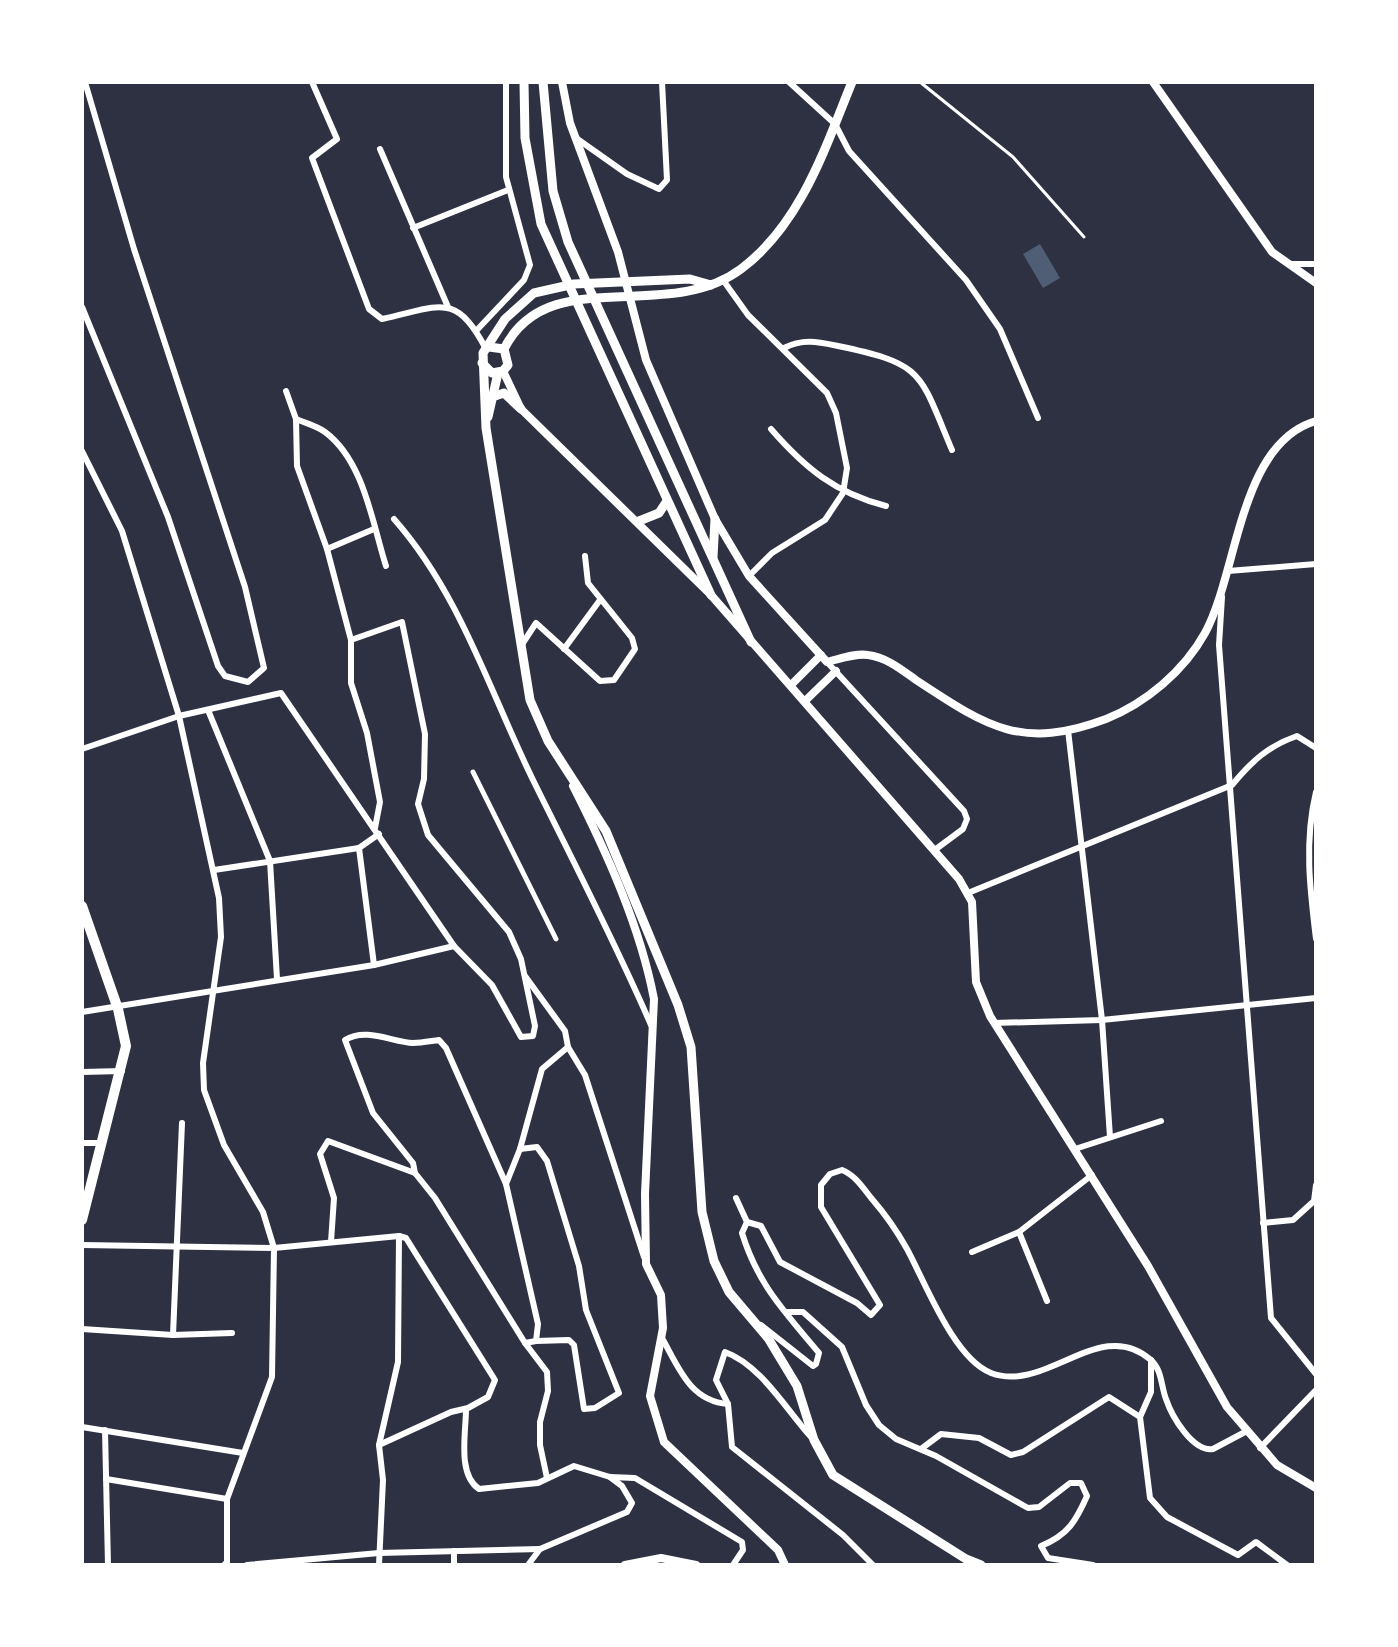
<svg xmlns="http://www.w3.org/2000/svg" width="1398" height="1647" viewBox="0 0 1398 1647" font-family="Rubik,sans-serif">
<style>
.water{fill:#4f5d75}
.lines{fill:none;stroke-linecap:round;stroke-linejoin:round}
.service{stroke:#fff;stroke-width:3}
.pedestrian{stroke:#fff;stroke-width:5}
.minor{stroke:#fff;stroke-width:6}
.tertiary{stroke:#fff;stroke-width:8}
.secondary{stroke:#fff;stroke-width:9}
.primary{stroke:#fff;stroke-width:10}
</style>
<rect width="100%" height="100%" fill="#2d3142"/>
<path class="water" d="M1040,244l20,34 -17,10 -20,-34z"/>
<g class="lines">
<path class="service" d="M920,82l93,75 71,80"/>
<path class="pedestrian" d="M473,772l83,167"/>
<g class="minor">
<path d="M312,82l25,57 -25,19 57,151 13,10c57,-12 73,-29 104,30"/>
<path d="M789,82l46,42 14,27 117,129 34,49 38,89"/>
<path d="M576,138l51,36 32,15 8,-9 -5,-98"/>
<path d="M380,149l68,158"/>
<path d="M413,228l95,-38"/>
<path d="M1292,264h24"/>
<path d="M723,280l25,35 79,78 9,20 11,55 -4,25 -18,27 -53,33 -23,23"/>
<path d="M82,307l86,210 50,149 7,10 23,6 16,-14 -19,-81 -111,-338 -49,-167"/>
<path d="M476,331l48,-51 6,-15 -24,-88v-95"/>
<path d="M784,348c19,-10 35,-6 54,-2 87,18 81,26 114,104"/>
<path d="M286,391l10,28 1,47 30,83 24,91"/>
<path d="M296,419c9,4 21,7 29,13 39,29 47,90 61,134"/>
<path d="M771,429c34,39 64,64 115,77"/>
<path d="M82,451l40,80 57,185 40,182 2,39 -18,126 1,27 20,55 39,67 11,36 -2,129 -45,122v63l-3,3"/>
<path d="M394,519c67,76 96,174 140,263 40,81 81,160 117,243"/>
<path d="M327,549l47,-20"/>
<path d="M1228,571l88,-7"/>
<path d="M1222,597l-3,48 52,673 45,56"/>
<path d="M521,646l15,-23 64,58 14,-1 21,-31 -3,-11 -44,-55 -3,-27"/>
<path d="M564,649l36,-49"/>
<path d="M827,662l137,149 3,8 -4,10 -27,20"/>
<path d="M208,710l62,151 7,118"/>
<path d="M1068,730l34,290 8,117"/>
<path d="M82,749l97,-33 102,-23 173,253 38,39 29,52 12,-1 2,-10 -14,-67 -12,-27 -81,-97 -10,-31 6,-25 1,-45 -23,-112 -51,18v43l16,50 13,69 -5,26"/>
<path d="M1316,792c-12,49 -6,98 0,147"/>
<path d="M359,848l15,117"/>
<path d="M214,870l145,-22 20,-14"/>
<path d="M968,893l264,-108c20,-24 36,-39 65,-49l19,12"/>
<path d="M525,976l40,55 3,16"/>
<path d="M82,1012l292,-47 80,-19"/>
<path d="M994,1023l108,-3 214,-22"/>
<path d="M82,1072l40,-1"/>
<path d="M82,1143h21"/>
<path d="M520,1149l17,-2 10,14 32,105 7,44 33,83 -24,15 -11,1 -10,-64 -5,-5 -33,1"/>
<path d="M1075,1149l86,-28"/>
<path d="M415,1173l-2,-10 -40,-50 -28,-73c21,-13 47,2 68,3 9,0 18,-2 26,-3l7,8 60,136"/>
<path d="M736,1198l11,24"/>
<path d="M1263,1223l30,-3 21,-19 2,-16"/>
<path d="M1019,1232l28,69"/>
<path d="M331,1242l3,-44 -14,-44 8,-13 87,32 20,25 90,145 22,29 1,19 -8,31v23l7,33"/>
<path d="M82,1245l192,3 125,-12 7,2 89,142 -7,17 -20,11 -17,4 -72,33"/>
<path d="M972,1252l47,-20 73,-57"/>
<path d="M787,1312h16l39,35 24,58 13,20 17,14 40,17 92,52 11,-1 31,-24h11l6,13c-11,25 -19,39 -46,50l7,12 45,7"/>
<path d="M761,1325l52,41 3,-2 3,-11c-34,-41 -61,-68 -77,-120l5,-11 14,4 19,36 77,41 14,12 9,-10 -59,-98v-22l9,-11 12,-4c13,5 21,18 30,29 13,15 25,32 35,50 18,33 47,110 84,124 55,21 109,-58 160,-13 11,10 10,26 15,39 6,18 27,53 47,50l32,-17"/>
<path d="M82,1329l91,6 59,-2"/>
<path d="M173,1335l9,-212"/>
<path d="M662,1338c17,30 28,63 66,66"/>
<path d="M525,1343l11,-2 2,-17 -32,-140 14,-35 22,-80 26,-22 17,28 59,182"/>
<path d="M1151,1360v32l-11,25 10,81 17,19 71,38 18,-13 31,23"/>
<path d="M466,1409c0,24 -9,65 13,80l59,-6 36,-17 36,11 25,1 107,64 1,8 -10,15"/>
<path d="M82,1427l161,26"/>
<path d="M105,1430l3,135"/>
<path d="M812,1438c-25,-27 -51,-73 -87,-86l-9,28 12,24 4,43 111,88 30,30"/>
<path d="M1260,1448l56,-58"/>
<path d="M921,1449l20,-15 38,4 32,17 12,-3 86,-55 31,20"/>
<path d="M106,1479l121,20"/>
<path d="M454,1551v14"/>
<path d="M247,1565l132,-12 161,-4"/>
<path d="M379,1565l4,-85 -4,-35 19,-83 1,-126"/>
<path d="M528,1565l12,-16 87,-37 5,-9 -10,-17 -12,-9"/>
</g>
<g class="tertiary">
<path d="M562,82l8,41 48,129 28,108 69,159 34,57 78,86c13,-3 28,-9 41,-7 18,2 34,15 48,25 70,46 105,71 190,39 40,-16 78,-48 99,-86 33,-60 34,-190 111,-212"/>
<path d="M1153,82l119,170 44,31"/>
<path d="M503,371l18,38 190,186 248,284 13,23 4,80 14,34 158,250 79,141 50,58 39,23"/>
<path d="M791,685l30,-30"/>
<path d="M805,701l31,-30"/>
<path d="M573,786c34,67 67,140 81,213l-9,195 1,70 15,31 2,33 -13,68 14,46 114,108 7,15"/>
<path d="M625,1565l36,-7 35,7"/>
</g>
<g class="secondary">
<path d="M524,82l1,56 16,86 170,371"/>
<path d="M543,82l10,109 15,51 183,400"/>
<path d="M711,285l-21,-6 -116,5 -40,9 -29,26 -22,34 3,75 44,272 18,41 58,90 72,174 13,42 11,165 12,49 15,31 39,46 29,48 17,54 19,35 133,84 15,6"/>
<path d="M504,349c44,-88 162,-24 237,-80 60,-45 84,-121 111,-187"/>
<path d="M482,363l10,10 11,-2 5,-6 -4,-16 -15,-2"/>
<path d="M492,397l12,-4 17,16"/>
<path d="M488,417l10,-44"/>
<path d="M639,521l20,-8 8,-12"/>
<path d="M713,557l2,-38"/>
</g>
<path class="primary" d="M82,906l36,103 8,37 -44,174"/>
</g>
<rect width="1398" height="1647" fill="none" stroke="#ffffff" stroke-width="168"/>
</svg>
